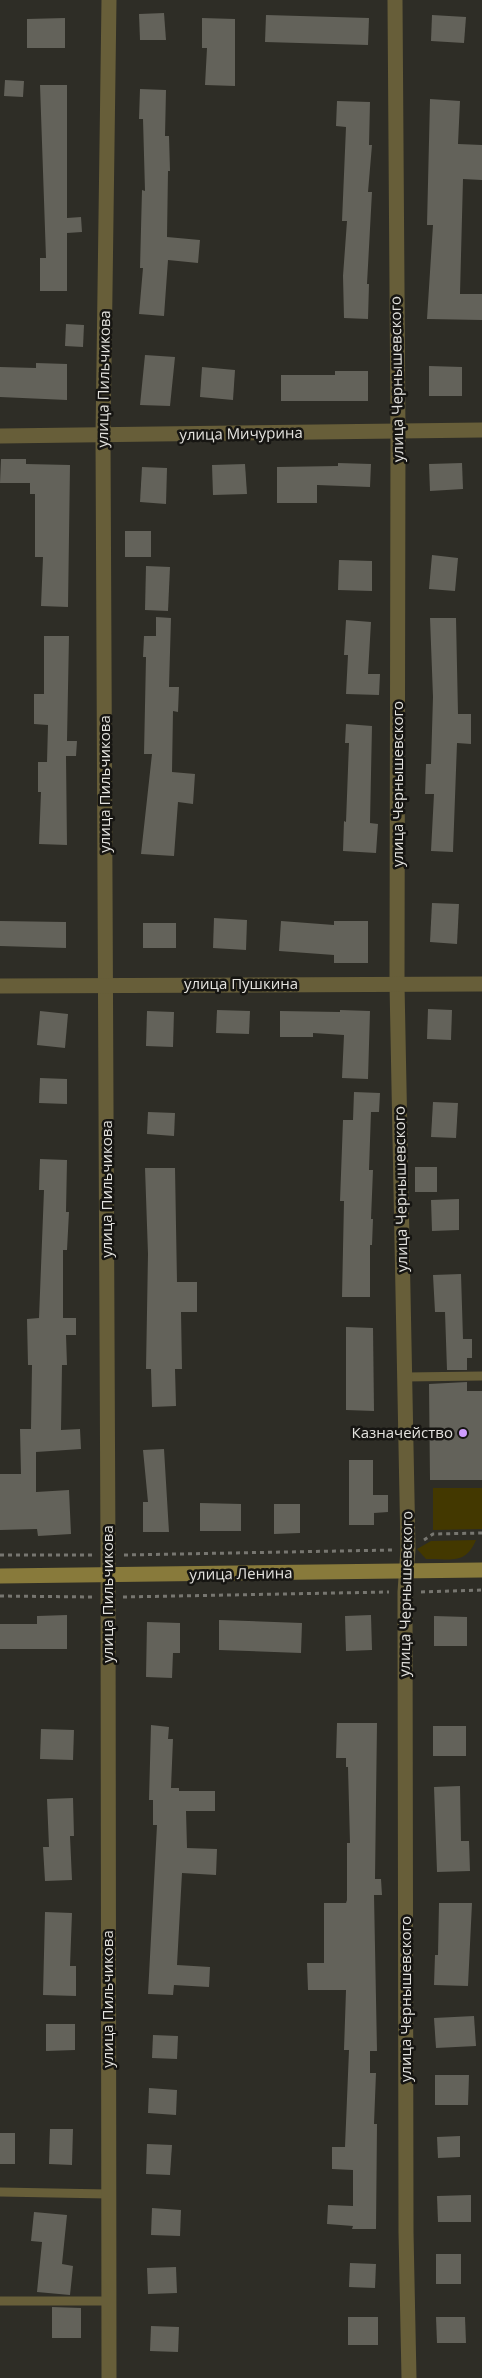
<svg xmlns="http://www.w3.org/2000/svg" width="482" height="2378" viewBox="0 0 482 2378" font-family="'Open Sans',sans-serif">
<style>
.green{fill:#433800}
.building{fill:#63625a}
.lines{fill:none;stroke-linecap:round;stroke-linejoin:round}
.path{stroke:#777670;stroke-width:3;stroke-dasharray:4 4;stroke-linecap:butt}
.lane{stroke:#675e39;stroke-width:9}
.street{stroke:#675e39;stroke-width:15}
.secondary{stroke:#887a3b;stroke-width:15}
.poi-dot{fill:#d09dff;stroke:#161512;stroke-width:2}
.labels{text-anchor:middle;stroke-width:5;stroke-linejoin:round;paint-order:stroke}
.street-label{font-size:15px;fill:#e3e2de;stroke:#161512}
.poi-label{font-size:15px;fill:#e3e2de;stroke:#161512;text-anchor:end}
</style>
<rect width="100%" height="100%" fill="#2e2d26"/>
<g class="green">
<path d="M433,1488h49v41l-49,1z"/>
<path d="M476,1540c-11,26 -26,18 -50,19l-9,-10 14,-8z"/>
</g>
<g class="building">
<path d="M164,13l2,27h-26l-1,-26z"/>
<path d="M266,15l103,3 -1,27 -103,-3z"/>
<path d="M432,15l34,2 -2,26 -33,-2z"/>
<path d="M65,18v30h-38v-29z"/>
<path d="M202,18l33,1v67l-30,-1 2,-37h-5z"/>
<path d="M5,80l19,1 -1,16 -19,-1z"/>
<path d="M40,85h27v133l14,-1 1,15 -15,1v58h-27v-33h6z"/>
<path d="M140,89l26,1 -1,46h4l1,35h-2l-1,66 33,3 -2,23 -30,-3 -4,56 -25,-2 4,-46h-3l2,-78 3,1 -2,-72h-4z"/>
<path d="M430,99l30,2 -2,43 24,1v35l-19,-1 -3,115h22v26l-55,-1 6,-94h-6z"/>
<path d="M337,101l33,1 -1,43h3l-4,47h4l-5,92h2l-1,35 -24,-1 -1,-42 4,-55h-5l4,-94 -10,-1z"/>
<path d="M66,324l18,1 -1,22 -18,-1z"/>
<path d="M145,355l30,2 -5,49 -30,-1z"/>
<path d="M36,363l31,1v36l-67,-3v-30l36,1z"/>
<path d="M429,366l33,1v29h-33z"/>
<path d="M202,367l33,3 -2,30 -33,-3z"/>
<path d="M335,371h33v30h-87v-26h54z"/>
<path d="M1,459h25v5l44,1 -2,142 -27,-1 2,-49h-8v-63h-5v-11h-30z"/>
<path d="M338,463l33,1 -1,23 -53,-2v18h-40v-36l61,-1z"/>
<path d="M462,463l1,26 -33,2 -1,-27z"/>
<path d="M245,464l2,30 -34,1 -1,-30z"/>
<path d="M142,467l25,1 -1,36 -26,-2z"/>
<rect x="125" y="531" width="26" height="26"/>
<path d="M432,555l26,3 -3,33 -26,-2z"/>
<path d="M339,560l33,1v30l-34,-1z"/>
<path d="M146,566l24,1 -2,44 -23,-1z"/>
<path d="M156,617l15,1 -2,69h10l-1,25 -5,-1 -1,61 23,2 -2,30 -15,-2 -4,54 -33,-2 11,-100h-8l2,-97h-3l1,-21h12z"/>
<path d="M430,618h26l2,96h13v30l-14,-1 -4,109 -22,-1 3,-57h-9l1,-30h5l2,-67z"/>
<path d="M346,620l25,2 -3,52h12l-1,21 -33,-1 2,-39h-4z"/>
<path d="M44,636h25l-2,105h10l-1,15h-10l1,89 -28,-1 2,-52h-3v-30h9l1,-37 -14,-1v-30h10z"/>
<path d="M346,724l26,2 -2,97 8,1 -2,29 -33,-2 1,-30 2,1 3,-79h-4z"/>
<path d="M432,903l27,1 -2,40 -27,-2z"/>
<path d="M214,918l33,2 -1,30 -33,-2z"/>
<path d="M0,921l66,1v26l-66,-2z"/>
<path d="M281,921l53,4v-4h34v42h-34v-8l-55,-4z"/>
<rect x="143" y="923" width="33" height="25"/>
<path d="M428,1009l24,1 -1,30 -24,-1z"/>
<path d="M217,1010l33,1 -1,23 -33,-1z"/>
<path d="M340,1010l30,1 -2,68 -26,-1 2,-43 -31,-2v4h-33v-26l60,1z"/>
<path d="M40,1011l28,3 -3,34 -28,-3z"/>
<path d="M147,1011l27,1 -1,35 -27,-1z"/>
<path d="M40,1078l27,1v25l-28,-1z"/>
<path d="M354,1092l26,1 -1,19h-8l-2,58h4l-2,49h2l-1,26h-2v52h-28l2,-96h-4l3,-81h10z"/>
<path d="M433,1102l25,1 -2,35 -25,-1z"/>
<path d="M148,1112l27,1 -1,23 -27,-2z"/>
<path d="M40,1159l27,1 -1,52h3l-2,38h-4v68h13v17h-10l1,30h-5l-1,65 19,-1 1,20 -45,3v40l33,-2 2,44 -33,2 -1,-7 -37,1v-56h21l-1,-45h11l1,-64h-4l-1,-46 12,-1 5,-128h-5z"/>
<rect x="415" y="1167" width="22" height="25"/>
<path d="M145,1168h30l2,114h20v30h-16l1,57h-7l1,37 -24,1 -1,-38h-5l2,-115z"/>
<path d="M459,1199v31l-27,1 -1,-31z"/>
<path d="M461,1274l2,65h9v19h-5v12h-20l-2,-58h-10l-2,-37z"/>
<path d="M346,1327l27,1 1,83 -28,-1z"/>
<path d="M467,1382v9h15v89h-52l-1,-96z"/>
<path d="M164,1449l5,83h-26v-30h5l-5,-52z"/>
<path d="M349,1460h24v35h15v17l-14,1v12h-25z"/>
<path d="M200,1503l41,1v27h-41z"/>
<path d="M274,1504h26v29l-26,1z"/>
<path d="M67,1615v34h-67v-25h37v-8z"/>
<path d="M371,1615l1,35 -26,1 -1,-35z"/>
<path d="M434,1616l33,1v29h-33z"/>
<path d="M219,1620l83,3 -1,30 -82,-3z"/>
<path d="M147,1622l33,1v30h-7l-1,25 -26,-1z"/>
<path d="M337,1723h40l-2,156h6l1,16h-8l3,156h-7v22h6l-2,51h3l-1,105h-24l1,-3 -26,-2 1,-19 25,1v-36l-21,-1v-22h13l4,-97h-5l2,-60h-38l-1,-27h17v-60h22l1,-3v-57h3l-2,-76h-2v-9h-10z"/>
<path d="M151,1725l18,2 -1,12h5l-2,49h8v3h36v20h-29l1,37 30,1 -1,26 -34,-2 -5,92 33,2 -1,20 -35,-2 -1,10 -25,-1 9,-169h-4v-25h-4z"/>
<rect x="433" y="1726" width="33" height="30"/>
<path d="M41,1729l33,1 -1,30 -33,-1z"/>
<path d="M460,1786l1,55h8l1,30 -33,1 -3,-85z"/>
<path d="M73,1798l1,38h-4l2,44 -27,1 -2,-34h6l-2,-48z"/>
<path d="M439,1903h33l-4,83 -34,-1 1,-30h3z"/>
<path d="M45,1912l27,1 -2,53h6v30l-33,-1z"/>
<path d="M474,2016l2,30 -40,2 -2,-30z"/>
<path d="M46,2024h29v26l-29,1z"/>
<path d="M153,2035l25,1 -1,23 -25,-1z"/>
<path d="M435,2075h34l-1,30h-33z"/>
<path d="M149,2088l28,2 -1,25 -28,-2z"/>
<path d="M50,2129h23l-1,36 -23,-1z"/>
<rect x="0" y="2133" width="15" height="31"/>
<path d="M460,2136v21l-22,1 -1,-21z"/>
<path d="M147,2144l25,1 -2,30 -24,-1z"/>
<path d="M471,2195v27h-33l-1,-26z"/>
<path d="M152,2208l29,2 -1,26 -29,-1z"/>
<path d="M34,2212l33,3 -5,49 11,2 -3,29 -33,-3 5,-50 -11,-1z"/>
<rect x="436" y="2254" width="25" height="30"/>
<path d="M350,2263l26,1 -1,24 -26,-1z"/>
<path d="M176,2267l1,26 -29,1 -1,-26z"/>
<path d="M52,2307l29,1v30h-29z"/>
<rect x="348" y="2317" width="30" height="28"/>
<path d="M436,2317h29l1,26h-29z"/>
<path d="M151,2326l28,1 -1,25 -28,-1z"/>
</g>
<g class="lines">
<g class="path">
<path d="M424,1540l9,-6 49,-1"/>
<path d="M0,1555h93"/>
<path d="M124,1555l269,-5"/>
<path d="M421,1592l61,-2"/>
<path d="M0,1596l92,1"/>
<path d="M123,1597l266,-5"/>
</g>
<g class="lane">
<path d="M405,1377l77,-1"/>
<path d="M0,2192l108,2"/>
<path d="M0,2301h109"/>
</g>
<g class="street">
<path d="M109,0l-6,436 5,1119 1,823"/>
<path d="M395,0l3,432 -1,552 11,565 -3,43 1,640 3,146"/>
<path d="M0,436l482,-6"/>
<path d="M0,986l482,-2"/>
</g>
<path class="secondary" d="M0,1576l482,-6"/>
</g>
<circle class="poi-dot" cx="463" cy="1433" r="5"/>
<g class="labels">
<g class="street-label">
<text transform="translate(104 379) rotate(-89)" y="5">улица Пильчикова</text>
<text transform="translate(397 379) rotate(-91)" y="5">улица Чернышевского</text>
<text transform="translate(241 434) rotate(-1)" y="5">улица Мичурина</text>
<text transform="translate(105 784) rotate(-90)" y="5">улица Пильчикова</text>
<text transform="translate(398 784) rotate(-90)" y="5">улица Чернышевского</text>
<text x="241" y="989">улица Пушкина</text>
<text transform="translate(107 1189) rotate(-90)" y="5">улица Пильчикова</text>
<text transform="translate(401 1189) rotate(-91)" y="5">улица Чернышевского</text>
<text transform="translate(241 1574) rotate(-1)" y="5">улица Ленина</text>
<text transform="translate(108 1594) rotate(-90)" y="5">улица Пильчикова</text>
<text transform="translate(406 1594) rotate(-89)" y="5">улица Чернышевского</text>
<text transform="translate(108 1999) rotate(-90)" y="5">улица Пильчикова</text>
<text transform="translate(406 1999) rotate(-90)" y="5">улица Чернышевского</text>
</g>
<g class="poi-label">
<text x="453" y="1438">Казначейство</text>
</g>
</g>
</svg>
